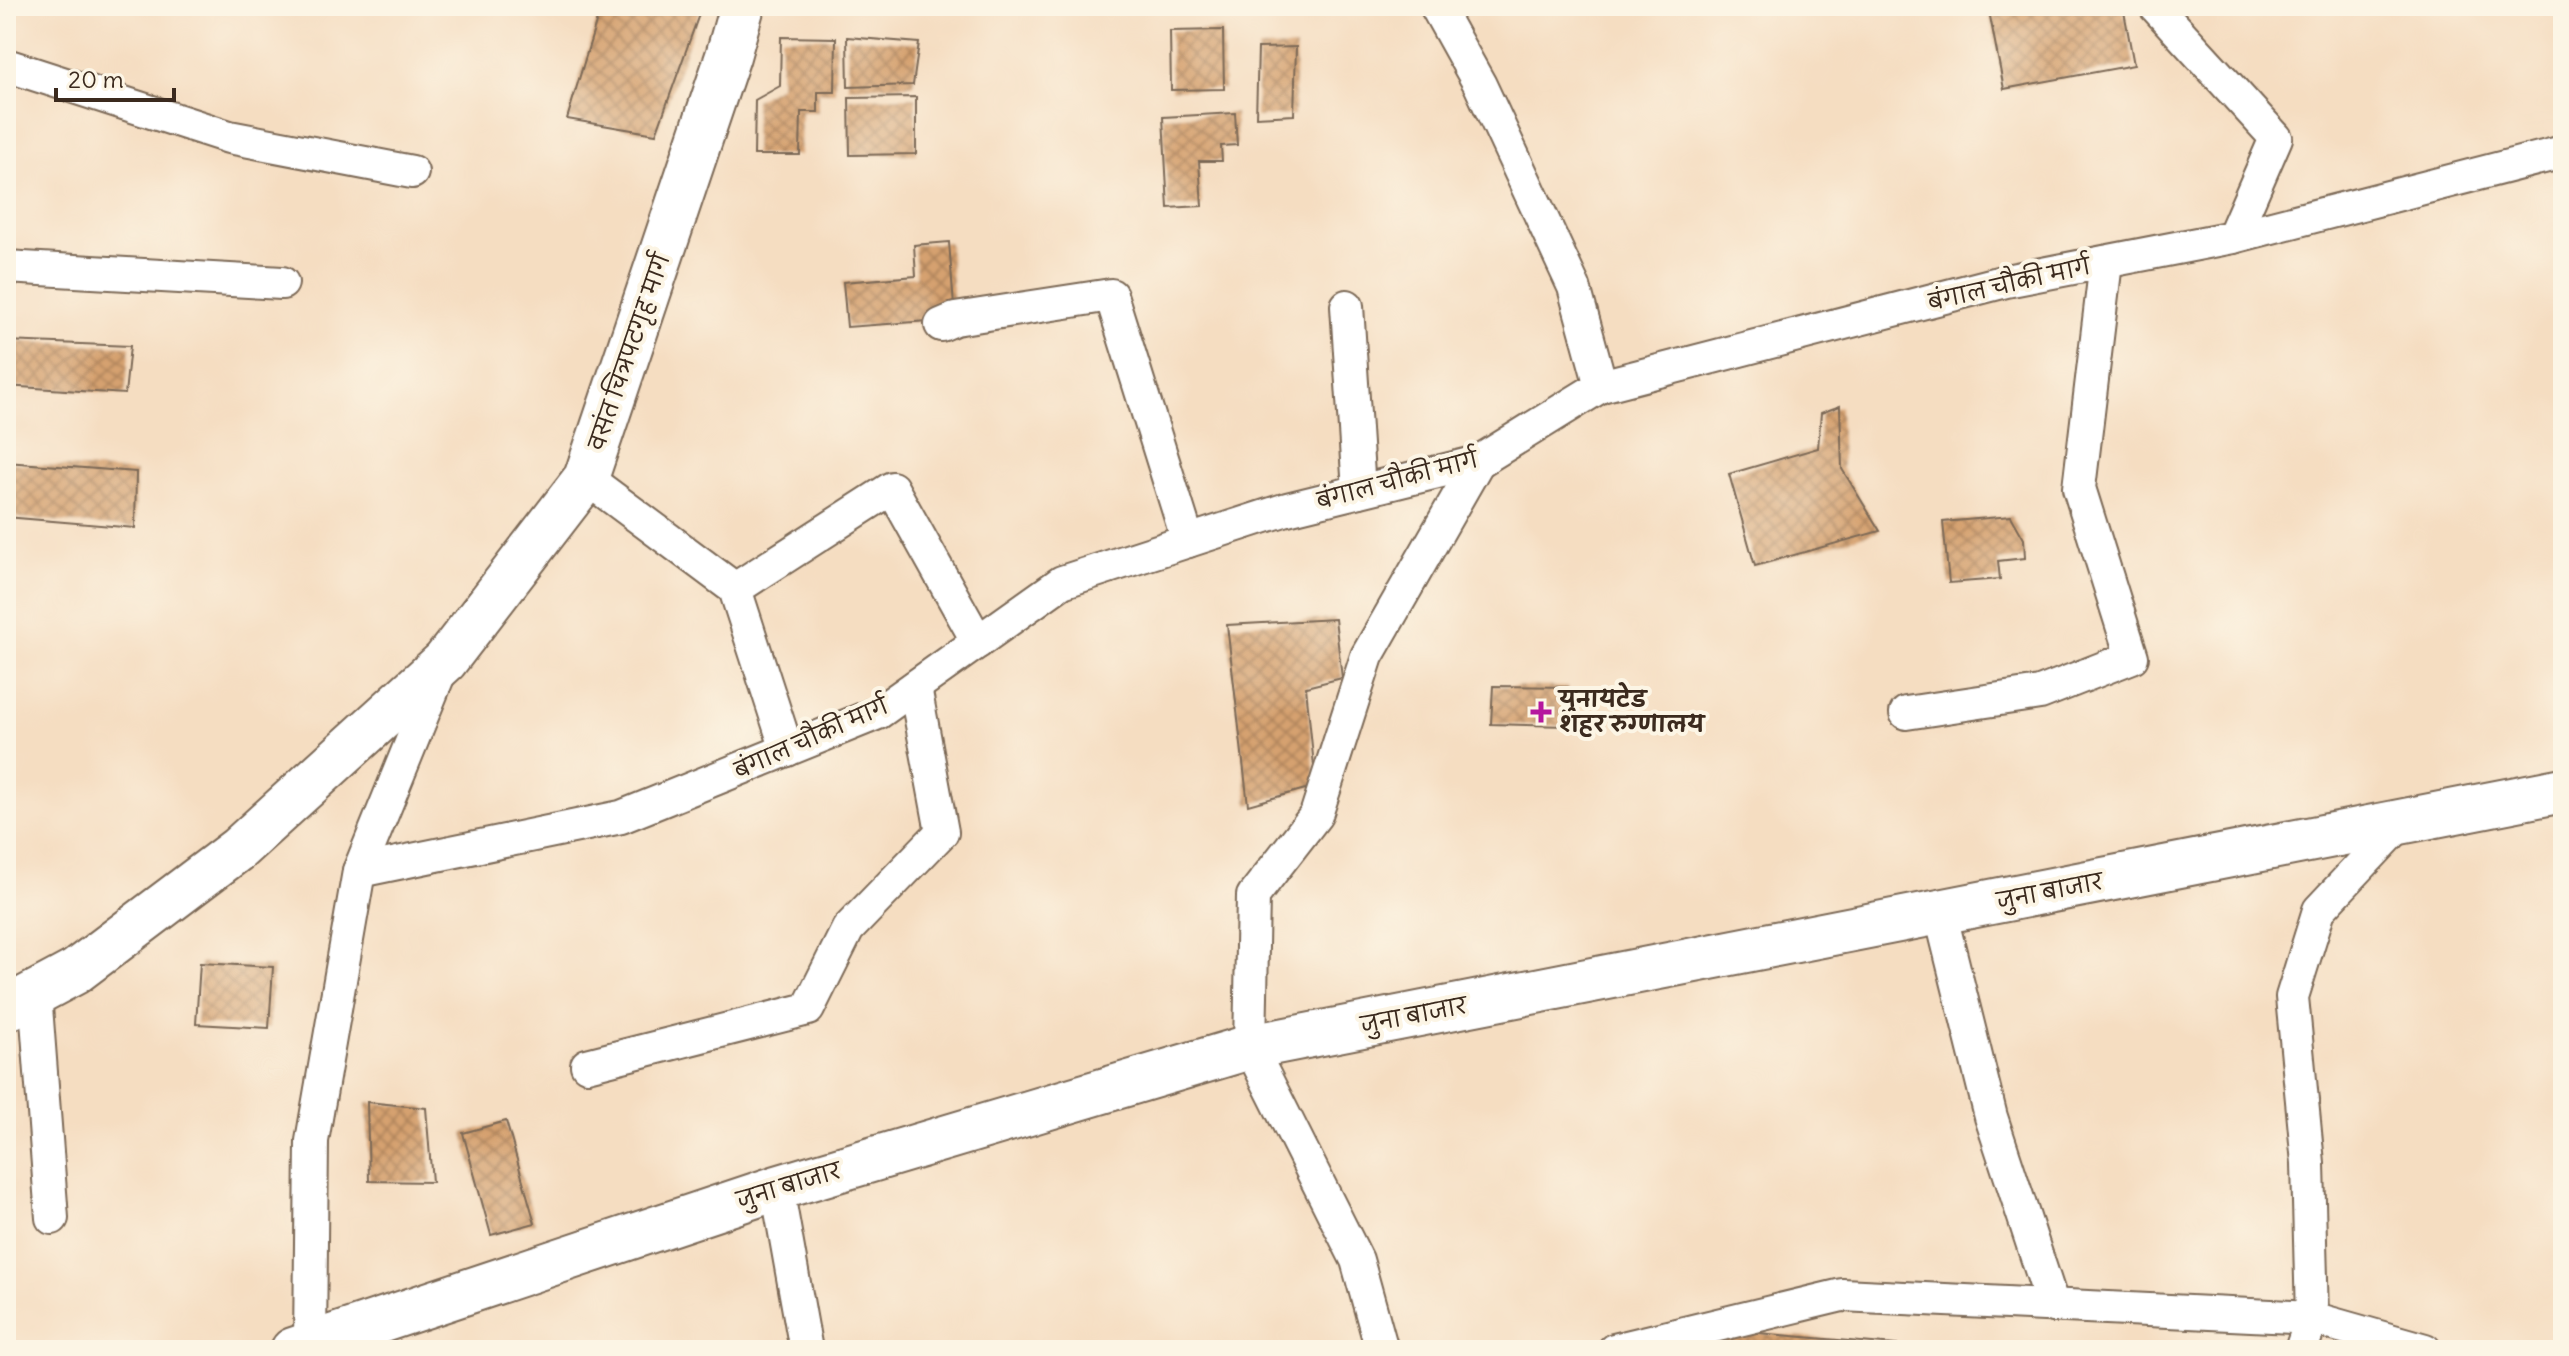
<svg xmlns="http://www.w3.org/2000/svg" width="2569" height="1356" viewBox="0 0 2569 1356" font-family="Delius,'Playpen Sans Deva',sans-serif">
<style>
.building{fill:url(#building-cross-hatch)}
.lines{fill:none;stroke-linecap:round;stroke-linejoin:round}
.street-casing{stroke:#7c6957;stroke-width:36}
.secondary-casing{stroke:#7c6957;stroke-width:48}
.street{stroke:#fff;stroke-width:32}
.secondary{stroke:#fff;stroke-width:44}
.poi-dot{fill:#b5179e;stroke:#fcf5e5;stroke-width:3}
.labels{text-anchor:middle;stroke-width:8;stroke-linejoin:round;paint-order:stroke}
.street-label{font-size:22px;fill:#3b2a1e;stroke:#fcf5e5}
.poi-label{font-size:22px;font-weight:bold;fill:#3b2a1e;stroke:#fcf5e5;text-anchor:start}
</style>
<defs>
<pattern id="building-cross-hatch" width="8" height="8" patternUnits="userSpaceOnUse" patternTransform="scale(2)"><rect width="8" height="8" fill="#d5a16f"/><path d="M0 0l8 8M0 8l8-8" fill="none" stroke="#ae835b"/></pattern>
</defs>
<rect width="100%" height="100%" fill="#fcf5e5"/>
<filter id="ink" filterUnits="userSpaceOnUse"><feTurbulence type="fractalNoise" baseFrequency=".0125" numOctaves="2"/><feDisplacementMap in="SourceGraphic" scale="16" xChannelSelector="R" yChannelSelector="G"/><feConvolveMatrix kernelMatrix="1 2 1 2 8 2 1 2 1" color-interpolation-filters="sRGB"/></filter>
<filter id="wash" filterUnits="userSpaceOnUse"><feTurbulence type="fractalNoise" baseFrequency=".006" numOctaves="4" result="noise"/><feDisplacementMap in="SourceGraphic" scale="32" xChannelSelector="R" yChannelSelector="G"/><feGaussianBlur stdDeviation="1.8" result="paint"/><feColorMatrix in="noise" values="0 0 0 0 0 0 0 0 0 0 0 0 0 0 0 0 0 1.4 0 .05"/><feComposite in="paint" operator="in"/></filter>
<g filter="url(#wash)">
<rect width="100%" height="100%" fill="#f5ddc1"/>
<g id="blocks">
<g class="building">
<path d="M601,6h101l-46,128 -89,-15z"/>
<path d="M1988,6h135l11,59 -130,24z"/>
<path d="M1223,30l1,59 -53,1 -1,-59z"/>
<path d="M781,37l55,1 -1,54h-17v20h-17l-1,43h-46l1,-55 25,-14z"/>
<path d="M847,37l72,6 -6,42 -65,2z"/>
<path d="M1296,47l-2,68 -38,2 2,-69z"/>
<path d="M916,97v57l-66,1 -1,-57z"/>
<path d="M1235,113l2,32 -16,1 1,15h-23l3,45 -34,2 -5,-91z"/>
<path d="M949,242l6,77 -108,8 -4,-45 73,-6 -2,-31z"/>
<path d="M6,341l124,5 -5,48 -119,-8z"/>
<path d="M1840,406l2,63 38,62 -125,35 -26,-92 89,-26 3,-35z"/>
<path d="M6,462l130,10 -1,56 -129,-11z"/>
<path d="M2011,516l13,23 1,19 -27,3 2,18 -51,4 -6,-61z"/>
<path d="M1335,619l7,59 -36,9 10,99 -68,19 -21,-180z"/>
<path d="M1493,686l75,1 -1,39 -76,-2z"/>
<path d="M200,963l73,4 -4,61 -73,-4z"/>
<path d="M367,1102l59,6 6,74 -63,-1z"/>
<path d="M506,1121l29,102 -44,12 -28,-102z"/>
<path d="M1725,1330l204,18v2h-205z"/>
</g>
</g>
</g>
<g filter="url(#ink)">
<use href="#blocks" fill-opacity="0" stroke="#7c6957" stroke-width="2"/>
<g class="lines">
<defs>
<g id="street">
<path d="M1436,6l44,79 94,202 27,99"/>
<path d="M2155,6l121,132 -43,99"/>
<path d="M6,65l223,72 183,35"/>
<path d="M6,267l276,16"/>
<path d="M1347,306l12,185"/>
<path d="M941,325l14,-6 156,-24 77,246"/>
<path d="M586,478l149,111 52,161"/>
<path d="M735,589l157,-101 86,154"/>
<path d="M1906,713l134,-20 92,-36 -53,-169 27,-226"/>
<path d="M359,871l262,-54 257,-104 184,-131 225,-73 191,-47 123,-76 405,-105 227,-44 330,-85"/>
<path d="M1940,912l51,205 62,189"/>
<path d="M35,993l17,225"/>
<path d="M587,1065l221,-56 40,-80 94,-97 -27,-145"/>
<path d="M777,1188l29,162"/>
<path d="M310,1346l2,-205 47,-270 83,-204"/>
<path d="M1382,1350l-25,-90 -107,-213 3,-151 63,-81 51,-159 111,-194"/>
<path d="M1614,1350l228,-55 470,23 113,32"/>
<path d="M2301,1350l11,-32 -4,-155 -16,-166 27,-87 83,-88"/>
</g>
<g id="secondary">
<path d="M6,1009l69,-37 163,-123 207,-188 141,-183 142,-422 14,-50"/>
<path d="M293,1350l484,-162 473,-141 1313,-257"/>
</g>
</defs>
<use href="#street" class="street-casing"/>
<use href="#secondary" class="secondary-casing"/>
<use href="#street" class="street"/>
<use href="#secondary" class="secondary"/>
</g>
</g>
<path class="poi-dot" d="M1537 700h8v8h8v8h-8v8h-8v-8h-8v-8h8z"/>
<g class="labels">
<g class="street-label">
<text transform="translate(2009 284) rotate(-13)" y="8">बंगाल चौकी मार्ग</text>
<text transform="translate(629 352) rotate(-71)" y="8">वसंत चित्रपटगृह मार्ग</text>
<text transform="translate(1397 480) rotate(-15)" y="8">बंगाल चौकी मार्ग</text>
<text transform="translate(811 738) rotate(-24)" y="8">बंगाल चौकी मार्ग</text>
<text transform="translate(2050 891) rotate(-11)" y="8">जुना बाजार</text>
<text transform="translate(1414 1015) rotate(-11)" y="8">जुना बाजार</text>
<text transform="translate(789 1185) rotate(-17)" y="8">जुना बाजार</text>
</g>
<g class="poi-label">
<text x="1559" y="707">युनायटेड<tspan x="1559" dy="25">शहर रुग्णालय</tspan></text>
</g>
</g>
<rect width="2569" height="1356" fill="none" stroke="#fcf5e5" stroke-width="32"/>
<path d="M56 88v12h118v-12" fill="none" stroke="#3b2a1e" stroke-width="4"/>
<text x="68" y="88" font-size="24" fill="#3b2a1e" stroke="#fcf5e5" stroke-width="6" paint-order="stroke">20 m</text>
</svg>
